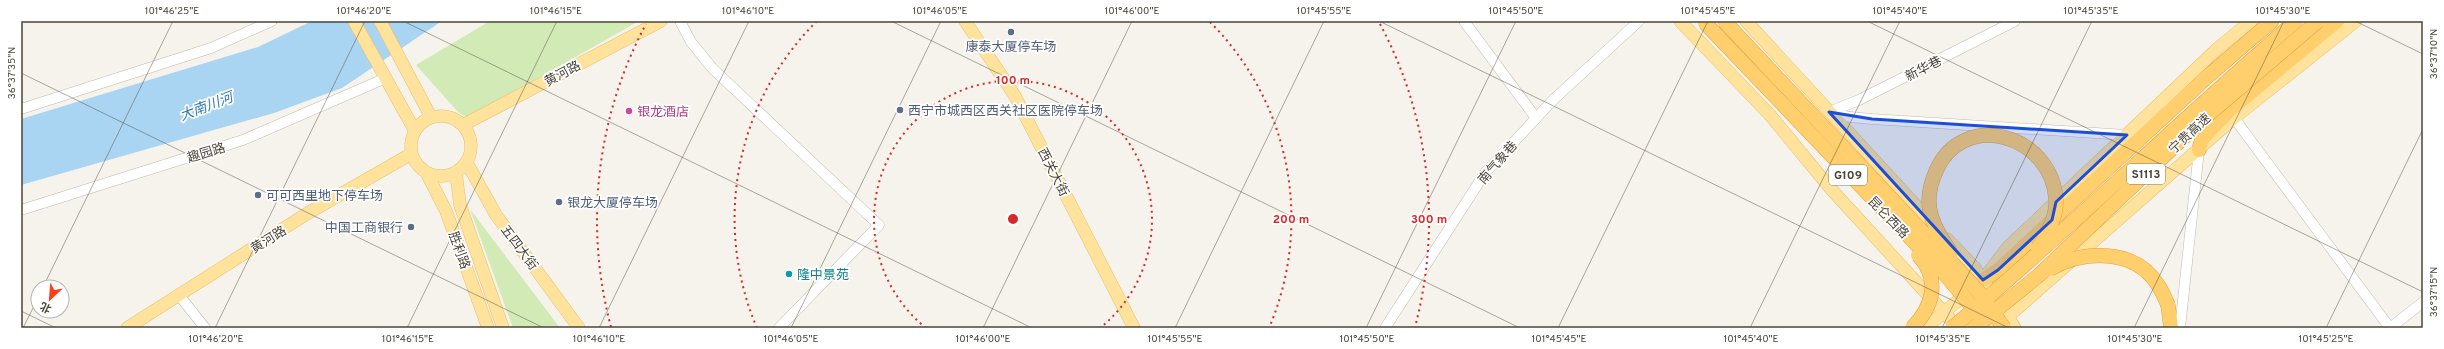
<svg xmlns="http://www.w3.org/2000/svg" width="2444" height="349" viewBox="0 0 2444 349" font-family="Overpass,'Noto Sans SC',sans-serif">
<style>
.green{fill:#d2eab5}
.water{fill:#a9d4f2}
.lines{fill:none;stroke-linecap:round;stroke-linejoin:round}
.minor-casing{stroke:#c2bbae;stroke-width:11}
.major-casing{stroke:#e6c16a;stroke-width:13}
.highway-casing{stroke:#e0a43c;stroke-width:15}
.minor{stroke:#fff;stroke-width:10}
.major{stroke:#ffe39c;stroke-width:12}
.highway{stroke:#ffcf6e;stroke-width:14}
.highway-bridge-casing{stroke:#e0a43c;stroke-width:15;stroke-linecap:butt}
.highway-bridge{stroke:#ffcf6e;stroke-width:14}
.marked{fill:#1d4ed8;fill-opacity:0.2;stroke:#1d4ed8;stroke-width:3;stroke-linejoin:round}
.ticks{fill:none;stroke:#4b4439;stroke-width:1;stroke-opacity:0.45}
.ring{fill:none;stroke:#d62828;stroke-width:2;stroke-dasharray:2 4}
.service-dot{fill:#5c6f8a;stroke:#fff;stroke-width:1.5}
.hotel-dot{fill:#d1479c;stroke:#fff;stroke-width:1.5}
.culture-dot{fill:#0f9aa8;stroke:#fff;stroke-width:1.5}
.labels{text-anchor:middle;stroke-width:3.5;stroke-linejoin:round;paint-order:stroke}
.shield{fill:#fff;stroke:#817c74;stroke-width:1}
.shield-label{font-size:12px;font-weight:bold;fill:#4b4439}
.service-label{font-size:13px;fill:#4e5e75;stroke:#fff;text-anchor:start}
.street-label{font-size:13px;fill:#4b4439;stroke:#fff}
.hotel-label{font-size:13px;fill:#b23c85;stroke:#fff;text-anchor:start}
.culture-label{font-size:13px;fill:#0d838f;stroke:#fff;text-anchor:start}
.water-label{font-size:14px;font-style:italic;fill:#2e7ab2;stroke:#fff}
.centre{fill:#d62828;stroke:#fff;stroke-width:2}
.ring-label{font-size:12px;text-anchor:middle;font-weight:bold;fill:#d62828;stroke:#fff;stroke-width:3.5;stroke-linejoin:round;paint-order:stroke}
.neatline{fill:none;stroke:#4b4439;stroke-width:1.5}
.ticks-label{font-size:10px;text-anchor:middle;fill:#4b4439}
</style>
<rect width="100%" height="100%" fill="#f6f3ec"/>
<g class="green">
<path d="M490,21h149l-171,97 -10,-6 -42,-47z"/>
<path d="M470,209l90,119h-47z"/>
</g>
<path class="water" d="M312,21h130l-100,67 -68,25 -253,72v-66l237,-72z"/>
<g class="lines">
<defs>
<g id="minor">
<path d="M680,21l11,21 22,27 166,156 -100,103"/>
<path d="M1464,21l72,97"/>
<path d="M21,109l190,-61 61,-27"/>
<path d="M1829,112l21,5 22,2 255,16"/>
<path d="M1829,112l30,-12 156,-79"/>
<path d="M2234,118l156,210 33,-26"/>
<path d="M21,210l222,-70 143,-62"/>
<path d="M179,295l26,33"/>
<path d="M1385,328l100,-155 68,-73 86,-79"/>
<path d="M2180,328l19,-178"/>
</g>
<g id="major">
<path d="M354,21l61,110"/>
<path d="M380,21l51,96"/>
<path d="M965,21l50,75 119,232"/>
<path d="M1680,21l90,94 61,74 118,129"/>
<path d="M1746,21l188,204"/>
<circle cx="441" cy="146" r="30"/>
<path d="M463,125l198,-104"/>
<path d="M467,163l29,52 83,113"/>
<path d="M456,173l4,32 43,123"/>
<path d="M427,174l19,37 42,117"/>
<path d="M1947,239l27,28 41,61"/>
<path d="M1988,273l20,-26 210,-199 33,-27"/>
<path d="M127,328l181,-115 103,-59"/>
<path d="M1925,328l46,-38"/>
<path d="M1995,328l239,-210 122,-97"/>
</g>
<g id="highway">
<path d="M2199,150l3,-11 30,-31 105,-87"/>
<path d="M1983,280l15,-10 210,-194 64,-55"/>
<path d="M2168,305l3,23"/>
</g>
</defs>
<use href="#minor" class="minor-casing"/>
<use href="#major" class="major-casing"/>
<use href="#highway" class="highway-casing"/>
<use href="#minor" class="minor"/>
<use href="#major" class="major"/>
<use href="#highway" class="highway"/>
<defs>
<g id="highway-bridge">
<path d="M1724,21l243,258 15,17 22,32"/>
<path d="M1705,23l239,250 36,43"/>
<path d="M1951,253c-7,-11 -15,-22 -19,-35 -6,-16 -3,-31 4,-47 27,-62 116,-37 120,29 1,17 -9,34 -18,48"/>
<path d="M2050,269c34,-19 85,-21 108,16 4,6 7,13 10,20"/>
<path d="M1912,328c21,-21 29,-49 6,-73"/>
<path d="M1952,328c118,-99 227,-207 344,-307"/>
<path d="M1974,328l64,-52 164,-156 116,-99"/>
</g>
</defs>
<use href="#highway-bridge" class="highway-bridge-casing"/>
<use href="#highway-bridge" class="highway-bridge"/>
</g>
<path class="marked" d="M1829,112l43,7 255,16 -71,67 -4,18 -54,50 -15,10z"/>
<path class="ticks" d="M403,21l629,307M891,21l629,307M1379,21l630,307M1867,21l556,271M2355,21l68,33M21,73l523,255M43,287l130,-266M21,311l35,17M23,328l15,-30M215,328l150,-307M407,328l150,-307M599,328l150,-307M791,328l150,-307M983,328l149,-307M1175,328l149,-307M1366,328l150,-307M1558,328l150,-307M1750,328l150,-307M1942,328l150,-307M2134,328l150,-307M2326,328l97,-199"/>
<g class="ring">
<path d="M926 328A139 139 0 1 1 1100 328"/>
<path d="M757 328A278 278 0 0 1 816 22M1210 22A278 278 0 0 1 1269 328"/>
<path d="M611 327A416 416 0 0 1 646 24M1380 24A416 416 0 0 1 1415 327"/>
</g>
<g class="service-dot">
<circle cx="1011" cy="32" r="4"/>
<circle cx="900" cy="110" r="4"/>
<circle cx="258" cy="195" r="4"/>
<circle cx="559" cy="202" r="4"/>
<circle cx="411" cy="227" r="4"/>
</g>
<circle class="hotel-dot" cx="629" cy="111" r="4"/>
<circle class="culture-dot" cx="789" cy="274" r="4"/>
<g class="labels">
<g class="shield">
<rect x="2127" y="164" width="38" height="20" rx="3"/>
<rect x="1829" y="165" width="38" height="20" rx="3"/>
</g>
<g class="shield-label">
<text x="2146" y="178">S1113</text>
<text x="1848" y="179">G109</text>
</g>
<g class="service-label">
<text x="1011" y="51" text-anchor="middle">康泰大厦停车场</text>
<text x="908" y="115">西宁市城西区西关社区医院停车场</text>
<text x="266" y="200">可可西里地下停车场</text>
<text x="567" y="207">银龙大厦停车场</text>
<text x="403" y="232" text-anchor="end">中国工商银行</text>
</g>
<g class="street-label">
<text transform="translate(1923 68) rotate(-27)" y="5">新华巷</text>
<text transform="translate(562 73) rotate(-28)" y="5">黄河路</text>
<text transform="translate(2189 133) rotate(-43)" y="5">宁贵高速</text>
<text transform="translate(206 152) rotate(-17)" y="5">趣园路</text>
<text transform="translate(1497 162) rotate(-49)" y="5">南气象巷</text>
<text transform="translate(1054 172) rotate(63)" y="5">西关大街</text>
<text transform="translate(1889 217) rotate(46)" y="5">昆仑西路</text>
<text transform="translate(268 239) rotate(-32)" y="5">黄河路</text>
<text transform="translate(520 247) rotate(53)" y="5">五四大街</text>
<text transform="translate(460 250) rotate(70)" y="5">胜利路</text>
</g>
<g class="hotel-label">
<text x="637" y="116">银龙酒店</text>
</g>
<g class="culture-label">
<text x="797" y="279">隆中景苑</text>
</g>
<g class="water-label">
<text transform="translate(206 106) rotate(-21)" y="5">大南川河</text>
</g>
</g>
<circle cx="1013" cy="219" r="6" class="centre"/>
<g class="ring-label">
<text x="1013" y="84">100 m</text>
<text x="1291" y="223">200 m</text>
<text x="1429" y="223">300 m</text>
</g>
<rect width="2444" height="349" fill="none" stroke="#ffffff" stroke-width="44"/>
<g transform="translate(50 299) rotate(206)"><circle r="19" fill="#ffffff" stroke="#b7b4b0"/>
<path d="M0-3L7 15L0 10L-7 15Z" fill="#fc3f1d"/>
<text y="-6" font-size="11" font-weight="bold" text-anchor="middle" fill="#4b4439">北</text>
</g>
<rect x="22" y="22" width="2400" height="305" class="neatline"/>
<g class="ticks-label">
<text x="172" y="14">101°46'25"E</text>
<text x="364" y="14">101°46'20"E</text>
<text x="556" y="14">101°46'15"E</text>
<text x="748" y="14">101°46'10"E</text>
<text x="940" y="14">101°46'05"E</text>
<text x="1132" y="14">101°46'00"E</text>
<text x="1324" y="14">101°45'55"E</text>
<text x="1516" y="14">101°45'50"E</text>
<text x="1708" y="14">101°45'45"E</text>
<text x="1900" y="14">101°45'40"E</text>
<text x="2091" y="14">101°45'35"E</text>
<text x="2283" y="14">101°45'30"E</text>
<text transform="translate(2433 54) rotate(-90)" y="4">36°37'10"N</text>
<text transform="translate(11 73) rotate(-90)" y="4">36°37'35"N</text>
<text transform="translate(2433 292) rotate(-90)" y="4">36°37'15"N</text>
<text x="216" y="342">101°46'20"E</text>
<text x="408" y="342">101°46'15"E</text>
<text x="599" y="342">101°46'10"E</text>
<text x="791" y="342">101°46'05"E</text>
<text x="983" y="342">101°46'00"E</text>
<text x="1175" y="342">101°45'55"E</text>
<text x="1367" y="342">101°45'50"E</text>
<text x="1559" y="342">101°45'45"E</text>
<text x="1751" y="342">101°45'40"E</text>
<text x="1943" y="342">101°45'35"E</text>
<text x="2135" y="342">101°45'30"E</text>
<text x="2326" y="342">101°45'25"E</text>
</g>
</svg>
